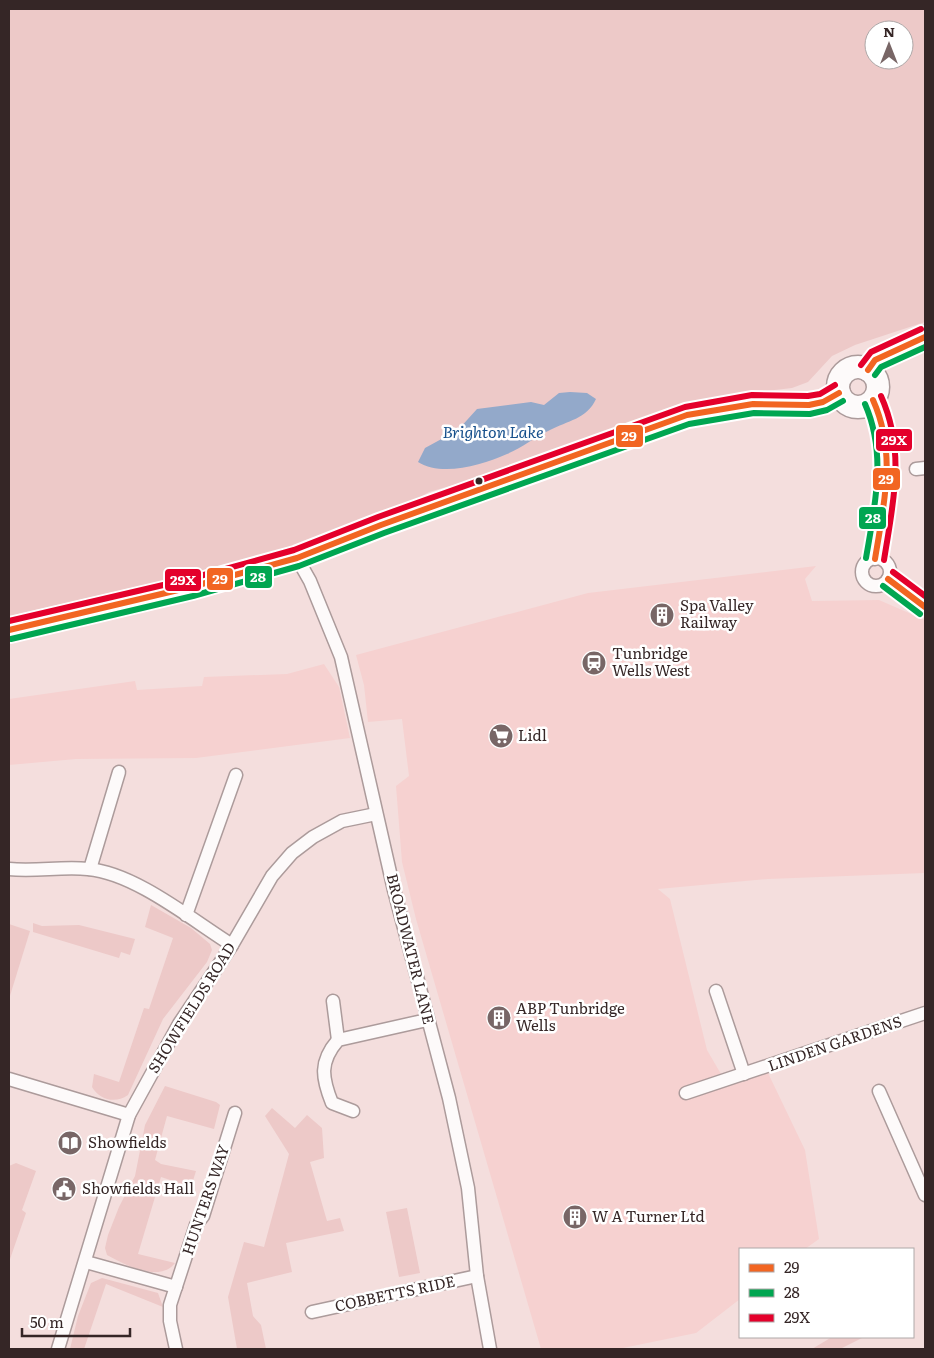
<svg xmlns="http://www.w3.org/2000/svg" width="934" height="1358" viewBox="0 0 934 1358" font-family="Literata,serif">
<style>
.built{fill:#f6d1d0}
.green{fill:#edc9c8;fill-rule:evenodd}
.water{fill:#93a9ca}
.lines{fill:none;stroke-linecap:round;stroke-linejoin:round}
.street-casing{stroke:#ac9b9b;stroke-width:15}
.highway-casing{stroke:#ac9b9b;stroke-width:25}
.street{stroke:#fdfafa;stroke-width:12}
.highway{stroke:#fdfafa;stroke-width:22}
.bus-1-casing{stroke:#fff;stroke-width:10}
.bus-2-casing{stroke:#fff;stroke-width:10}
.bus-3-casing{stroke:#fff;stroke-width:10}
.bus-1{stroke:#f26522;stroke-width:6}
.bus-2{stroke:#00a651;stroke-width:6}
.bus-3{stroke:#e4002b;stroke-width:6}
.bus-dot{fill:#352626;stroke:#fff;stroke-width:2}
.labels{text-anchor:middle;stroke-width:5;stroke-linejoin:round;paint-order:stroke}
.poi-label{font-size:15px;fill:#352626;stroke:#fff;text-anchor:start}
.street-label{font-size:15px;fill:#352626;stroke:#fff}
.water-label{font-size:16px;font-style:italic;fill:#17508c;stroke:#fff}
.line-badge{stroke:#fff;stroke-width:2}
.badge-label{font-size:14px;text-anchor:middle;font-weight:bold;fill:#fff}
</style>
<rect width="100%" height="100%" fill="#f4dedd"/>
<g class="built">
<path d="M816,566l-11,13 7,22 67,-1 46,20v253l-157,6 -110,10 12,10 37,151 21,36 40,-13 37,77 14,89 -14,10h-65v50l-44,34 -78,16h-77l-125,-430 -14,-57 -6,-76 13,-10 -7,-57 -34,3 -4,-37 -8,-30 232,-62z"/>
<path d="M324,664l15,23 11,51 -154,20 -120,1 -67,6v-66l126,-18 2,9 65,-4 2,-9 83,-3z"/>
</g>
<g class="green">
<path d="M9,9h916v313l-70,23 -23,11 -24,26 -16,6 -58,7 -70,18 -134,50 -101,29 -35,20 -128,45 -257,59zM874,30h30v30h-30z"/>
<path d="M151,905l40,23 19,16 2,6 -5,12 -44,57 -35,76c-13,9 -28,5 -36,-8l2,-13 25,8 25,-74 5,1 24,-71 -28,-11z"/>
<path d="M33,923l9,3 37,-1 56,14 -5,16 -9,-3 -2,6 -86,-26z"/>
<path d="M9,924l21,7 -21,68z"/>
<path d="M165,1086l51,16 4,3 -6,24 -47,-13 -12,44 6,4 35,7 -5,16 -30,-10 -23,77 37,9c-15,20 -50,2 -68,-8l-2,-7 3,-13 11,-28 16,-31 10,-51z"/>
<path d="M272,1108l23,20 12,-13 15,13 2,30 -14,4 17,59 13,-3 4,13 -58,12 6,29 -45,11 6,33 8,9 5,24h-29l-9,-52 16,-55 20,5 25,-93 -24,-38z"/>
<path d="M16,1163l20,8 -14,39 4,3 -17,49v-96z"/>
<path d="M407,1208l13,65 -21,4 -13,-65z"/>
<path d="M102,1278l56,15 5,14 -57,-23 -22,65h-14l8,-33 13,-33z"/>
<path d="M832,1337h32l-24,12h-28z"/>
</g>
<path class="water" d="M570,392l17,1 9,6c-9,20 -29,22 -46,31 -15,7 -28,18 -43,24 -25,11 -65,23 -89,8l7,-14 33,-18 19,-21 54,-7 13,3 15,-12z"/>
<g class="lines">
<defs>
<g id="street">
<path d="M873,400c27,48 10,107 2,159"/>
<path d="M916,469l9,-1"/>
<path d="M297,558l13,23 31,76 53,233 55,208 19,90 9,88 13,73"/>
<circle cx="876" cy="572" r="14"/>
<path d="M888,579l37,28"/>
<path d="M9,869c27,3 53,-3 79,0 47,4 104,51 144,76"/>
<path d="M90,869l29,-97"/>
<path d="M186,915l50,-140"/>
<path d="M716,991l28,83"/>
<path d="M333,1001l5,39"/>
<path d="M9,1079l120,36"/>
<path d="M879,1091l46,104"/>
<path d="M686,1093l239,-80"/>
<path d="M353,1111l-21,-8c-10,-25 -13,-41 6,-63l89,-20"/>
<path d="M86,1262l90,25"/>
<path d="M312,1312l165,-36"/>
<path d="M58,1349l71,-234 50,-91 53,-79 40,-69 20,-23 21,-16 29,-16 34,-7"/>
<path d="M176,1349l-6,-28v-16l26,-80 7,-9 32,-103"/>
</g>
<g id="highway">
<circle cx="858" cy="387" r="20"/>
<path d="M868,370l7,-10 50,-23"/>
<path d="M9,630l182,-43 106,-29 84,-33 306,-110 66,-11 56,1 14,-3 16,-9"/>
</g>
</defs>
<use href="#street" class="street-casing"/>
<use href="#highway" class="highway-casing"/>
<use href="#street" class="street"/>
<use href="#highway" class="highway"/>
<defs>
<g id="bus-1">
<path d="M868,370l7,-10 50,-23"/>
<path d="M873,400c24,54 11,103 2,159"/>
<path d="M888,579l37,28"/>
<path d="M9,630l182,-43 106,-29 84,-33 306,-110 66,-11 56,1 14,-3 16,-9"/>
</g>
<g id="bus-2">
<path d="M875,375l6,-8 44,-20"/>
<path d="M865,404c22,50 10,101 1,154"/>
<path d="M883,586l37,28"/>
<path d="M11,639l182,-43 106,-30 85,-33 305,-109 65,-11 56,1 17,-4 16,-9"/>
</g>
<g id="bus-3">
<path d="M861,365l10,-13 50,-23"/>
<path d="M881,396c25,56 12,107 3,164"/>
<path d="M893,572l32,24"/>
<path d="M9,621l180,-42 105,-29 84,-33 307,-110 67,-12 56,1 12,-2 15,-9"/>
</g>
</defs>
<use href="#bus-1" class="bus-1-casing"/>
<use href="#bus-2" class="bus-2-casing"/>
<use href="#bus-3" class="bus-3-casing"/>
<use href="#bus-1" class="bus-1"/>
<use href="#bus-2" class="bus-2"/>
<use href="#bus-3" class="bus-3"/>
</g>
<defs>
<symbol id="building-disc" viewBox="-11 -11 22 22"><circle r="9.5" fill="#786666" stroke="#fff"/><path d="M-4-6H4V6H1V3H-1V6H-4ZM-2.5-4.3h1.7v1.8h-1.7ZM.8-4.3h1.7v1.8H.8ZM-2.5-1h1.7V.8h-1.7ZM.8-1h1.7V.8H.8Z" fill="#fff"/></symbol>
<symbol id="station-disc" viewBox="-11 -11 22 22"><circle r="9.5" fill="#786666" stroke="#fff"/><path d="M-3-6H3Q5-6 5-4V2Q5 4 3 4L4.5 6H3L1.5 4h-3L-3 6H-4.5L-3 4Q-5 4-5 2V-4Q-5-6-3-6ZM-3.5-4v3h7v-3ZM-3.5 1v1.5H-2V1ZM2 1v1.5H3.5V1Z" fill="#fff"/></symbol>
<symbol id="supermarket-disc" viewBox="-11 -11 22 22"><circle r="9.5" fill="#786666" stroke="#fff"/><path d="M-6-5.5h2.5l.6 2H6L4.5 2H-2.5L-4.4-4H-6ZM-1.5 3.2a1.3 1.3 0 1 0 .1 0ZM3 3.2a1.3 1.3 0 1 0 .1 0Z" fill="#fff"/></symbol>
<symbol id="library-disc" viewBox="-11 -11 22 22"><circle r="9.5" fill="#786666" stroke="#fff"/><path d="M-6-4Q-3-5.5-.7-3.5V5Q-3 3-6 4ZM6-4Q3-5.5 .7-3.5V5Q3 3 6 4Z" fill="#fff"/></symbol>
<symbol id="civic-disc" viewBox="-11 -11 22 22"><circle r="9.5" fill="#786666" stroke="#fff"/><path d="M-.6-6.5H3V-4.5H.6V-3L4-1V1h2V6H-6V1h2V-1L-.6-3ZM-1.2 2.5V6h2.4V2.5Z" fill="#fff"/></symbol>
</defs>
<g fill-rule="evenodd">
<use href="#building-disc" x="648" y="601" width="28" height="28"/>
<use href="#station-disc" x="580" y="649" width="28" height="28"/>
<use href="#supermarket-disc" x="487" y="722" width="28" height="28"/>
<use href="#building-disc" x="485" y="1004" width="28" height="28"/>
<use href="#library-disc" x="56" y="1129" width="28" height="28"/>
<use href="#civic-disc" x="50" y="1175" width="28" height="28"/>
<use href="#building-disc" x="561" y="1203" width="28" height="28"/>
</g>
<circle class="bus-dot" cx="479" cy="481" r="4.5"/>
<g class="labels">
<g class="poi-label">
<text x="680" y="611">Spa Valley<tspan x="680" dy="17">Railway</tspan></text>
<text x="612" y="659">Tunbridge<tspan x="612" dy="17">Wells West</tspan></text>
<text x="518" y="741">Lidl</text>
<text x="516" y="1014">ABP Tunbridge<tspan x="516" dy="17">Wells</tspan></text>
<text x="88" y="1148">Showfields</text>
<text x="82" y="1194">Showfields Hall</text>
<text x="592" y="1222">W A Turner Ltd</text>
</g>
<g class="street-label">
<text transform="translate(410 949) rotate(76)" y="5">BROADWATER LANE</text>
<text transform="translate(192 1008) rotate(-58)" y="5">SHOWFIELDS ROAD</text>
<text transform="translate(835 1044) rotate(-19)" y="5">LINDEN GARDENS</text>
<text transform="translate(206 1200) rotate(-71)" y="5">HUNTERS WAY</text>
<text transform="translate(395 1294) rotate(-12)" y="5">COBBETTS RIDE</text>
</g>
<g class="water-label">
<text x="493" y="438">Brighton Lake</text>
</g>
</g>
<g class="line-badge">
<rect x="615" y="424" width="29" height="24" rx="5" fill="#f26522"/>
<rect x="875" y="428" width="38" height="24" rx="5" fill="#e4002b"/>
<rect x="872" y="467" width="29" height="24" rx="5" fill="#f26522"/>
<rect x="858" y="506" width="29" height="24" rx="5" fill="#00a651"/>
<rect x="244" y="565" width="29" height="24" rx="5" fill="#00a651"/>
<rect x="206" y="567" width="28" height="24" rx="5" fill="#f26522"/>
<rect x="164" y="568" width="38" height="24" rx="5" fill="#e4002b"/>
</g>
<g class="badge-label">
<text x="629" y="441">29</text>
<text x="894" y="445">29X</text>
<text x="886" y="484">29</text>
<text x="873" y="523">28</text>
<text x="258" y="582">28</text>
<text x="220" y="584">29</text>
<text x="183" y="585">29X</text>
</g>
<rect width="934" height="1358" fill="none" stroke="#352626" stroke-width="20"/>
<rect x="739" y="1248" width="175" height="90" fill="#ffffff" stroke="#aea8a8"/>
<rect x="749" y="1264" width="25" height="8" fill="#f26522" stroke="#aea8a8"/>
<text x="784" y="1273" font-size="15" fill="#352626">29</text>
<rect x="749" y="1289" width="25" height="8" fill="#00a651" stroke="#aea8a8"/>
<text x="784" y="1298" font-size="15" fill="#352626">28</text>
<rect x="749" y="1314" width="25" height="8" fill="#e4002b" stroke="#aea8a8"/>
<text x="784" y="1323" font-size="15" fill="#352626">29X</text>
<g transform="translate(889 45)"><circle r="24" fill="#ffffff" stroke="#aea8a8"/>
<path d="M0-4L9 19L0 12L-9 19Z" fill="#786666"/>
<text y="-8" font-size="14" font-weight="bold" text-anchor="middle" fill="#352626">N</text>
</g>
<path d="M22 1328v8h108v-8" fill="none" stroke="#352626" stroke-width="2.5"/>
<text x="30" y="1328" font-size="15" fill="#352626" stroke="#ffffff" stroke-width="4" paint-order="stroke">50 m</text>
</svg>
